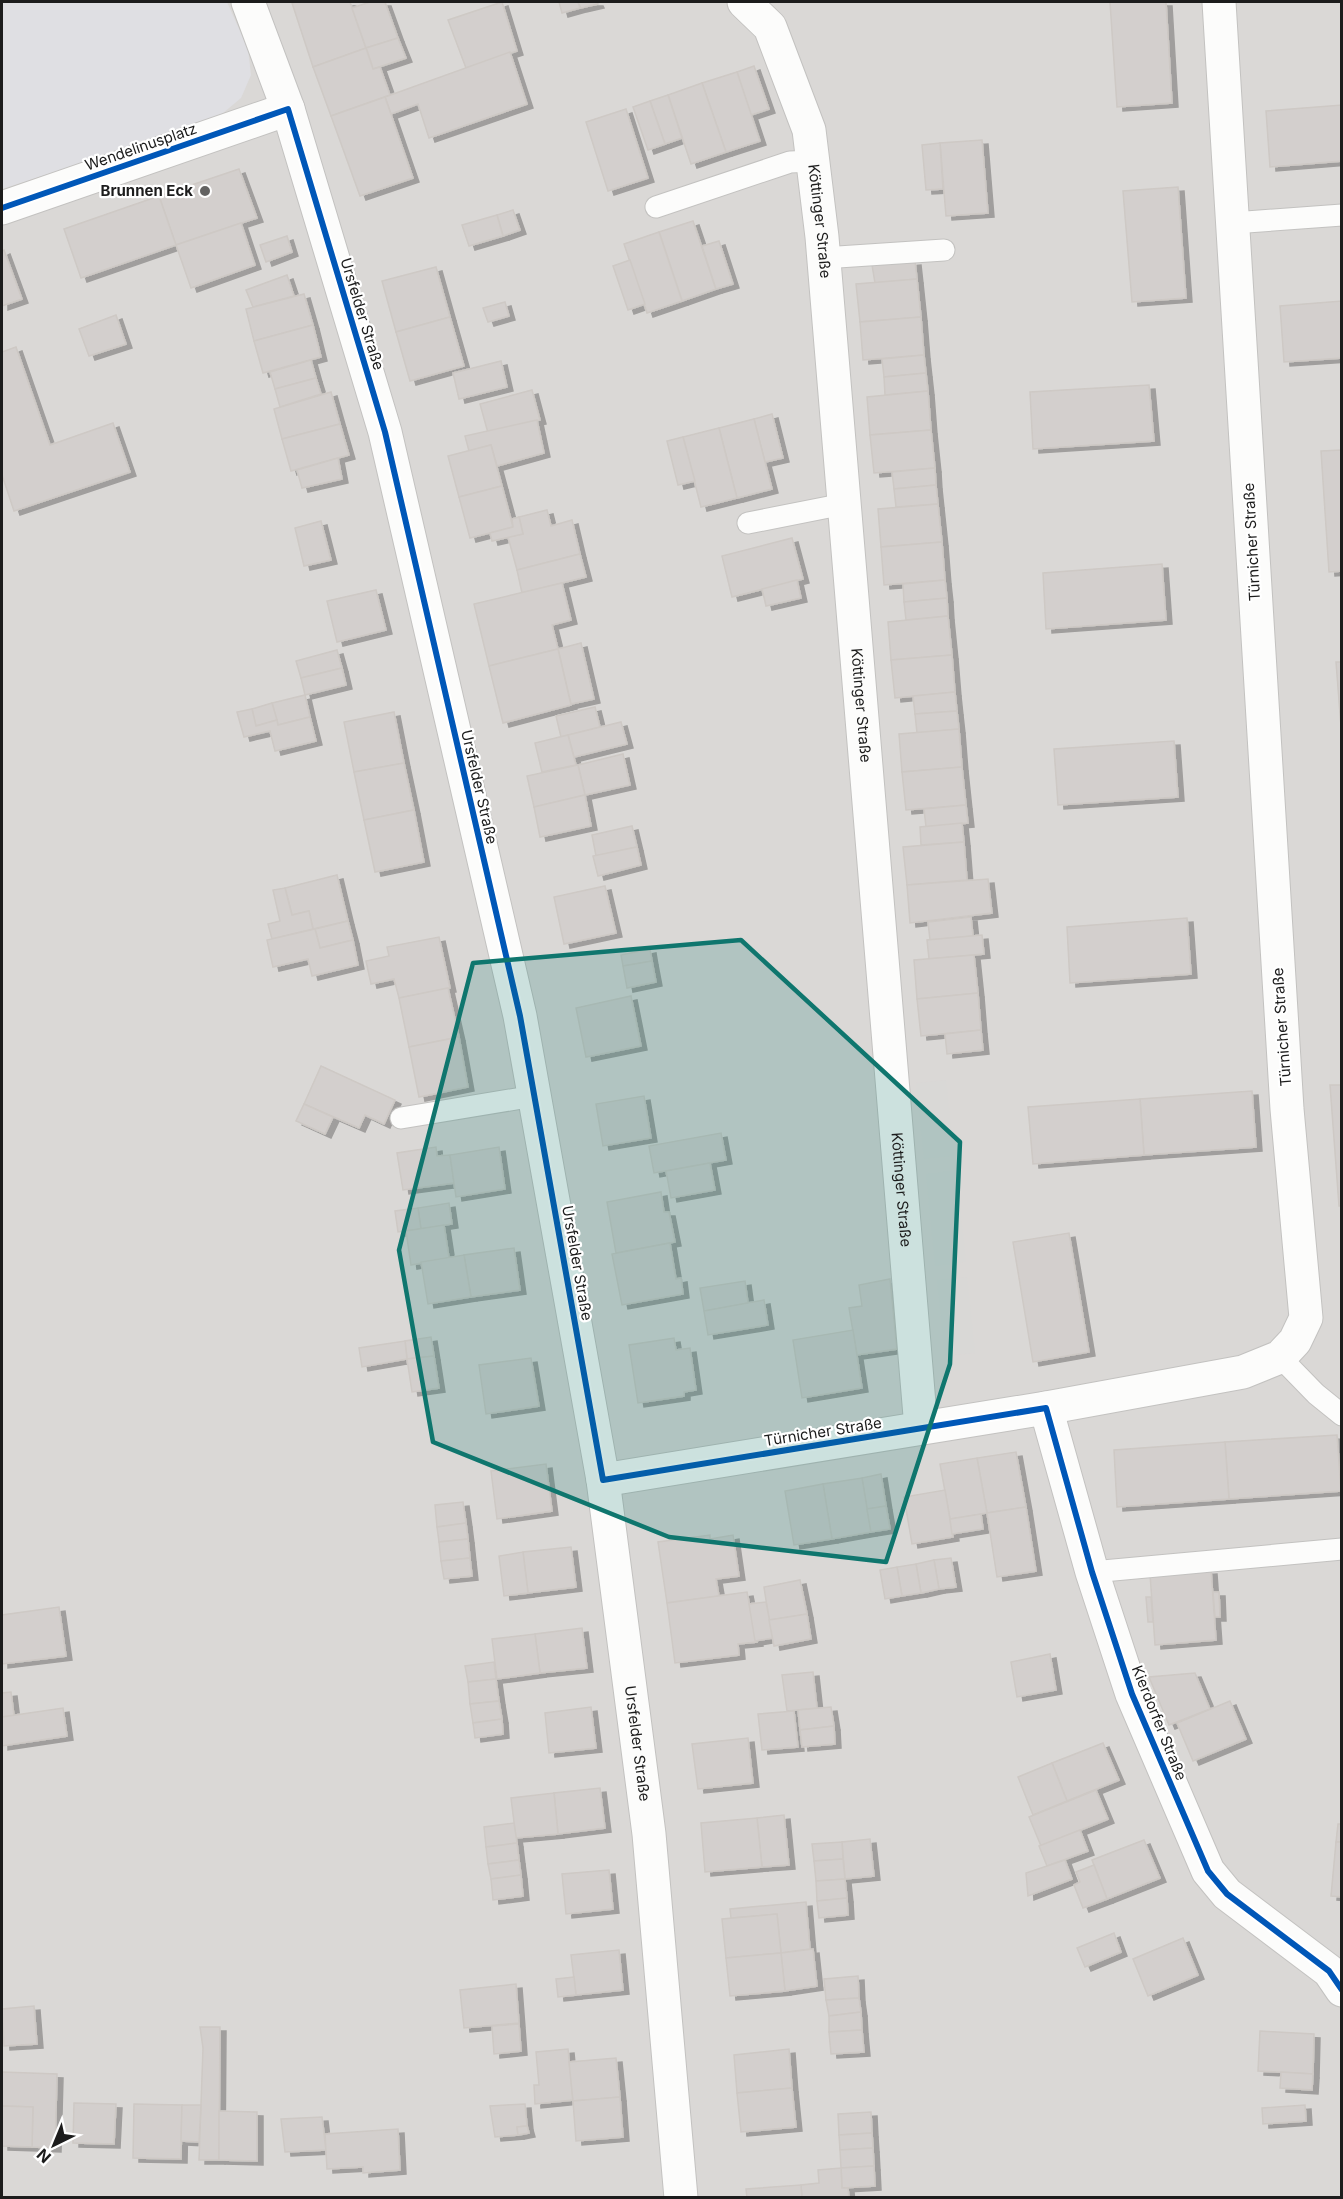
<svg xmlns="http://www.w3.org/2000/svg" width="1343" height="2199" viewBox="0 0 1343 2199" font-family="Inter,sans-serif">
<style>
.residential{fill:#dad8d6}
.religious{fill:#d9d8d6}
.plaza{fill:#dfdfe3}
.building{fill:#d3cfcd;stroke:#cec9c5;stroke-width:1.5;filter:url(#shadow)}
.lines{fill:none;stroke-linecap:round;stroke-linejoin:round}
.service-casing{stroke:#c3c2c0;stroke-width:23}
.minor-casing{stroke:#c3c2c0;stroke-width:35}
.service{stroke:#fcfcfb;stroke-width:21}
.minor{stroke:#fcfcfb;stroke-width:33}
.cycleway-casing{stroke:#fff;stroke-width:10}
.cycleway{stroke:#0057b8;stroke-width:6}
.marked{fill:#0f766e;fill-opacity:0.2;stroke:#0f766e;stroke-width:4.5;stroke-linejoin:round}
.poi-dot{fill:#646362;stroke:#fff;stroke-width:2}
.labels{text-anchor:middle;stroke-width:4.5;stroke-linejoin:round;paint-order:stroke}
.street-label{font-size:15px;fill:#1c1c1c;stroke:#fff}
.poi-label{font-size:15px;font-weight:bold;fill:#1c1c1c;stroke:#fff;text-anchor:end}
</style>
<defs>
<filter id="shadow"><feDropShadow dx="6" dy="4" stdDeviation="0" flood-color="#0004"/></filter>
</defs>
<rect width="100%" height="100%" fill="#ebe8e4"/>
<rect class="residential" x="2" y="2" width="1339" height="2195"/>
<g class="religious">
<path d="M946,1080l8,76 -30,3 -8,-76z"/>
<path d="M956,1170l10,92 -31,4 -9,-92z"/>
<path d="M967,1277l8,76 -30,3 -8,-76z"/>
</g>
<path class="plaza" d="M2,2h225l21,47 3,26 -10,23 -25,21 -214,70z"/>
<g class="building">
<path d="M296,2h54l16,46 -53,19 -21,-64z"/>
<path d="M370,2h15l13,36 -32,10 -14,-40z"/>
<path d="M502,2l15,49 -51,17 -18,-48z"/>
<path d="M559,2h19l2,6 -18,5z"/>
<path d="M578,2h19l1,2 -17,4z"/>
<path d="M1110,2h56l6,101 -55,4z"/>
<path d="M398,38l8,20 -33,11 -7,-21z"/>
<path d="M366,48l7,21 7,-2 10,28 -59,21 -18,-49z"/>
<path d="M510,52l17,52 -98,34 -11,-34 -27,10 -6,-17z"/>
<path d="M754,66l15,43 -18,6 -14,-43z"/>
<path d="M737,72l23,69 -34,11 -24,-69z"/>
<path d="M702,83l24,69 -35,12 -23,-69z"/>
<path d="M668,95l14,43 -17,6 -15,-43z"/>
<path d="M385,97l28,81 -53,18 -29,-80z"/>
<path d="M650,101l15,43 -17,6 -15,-43z"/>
<path d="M1342,105v56l-72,6 -4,-56z"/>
<path d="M626,109l22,69 -40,13 -22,-69z"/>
<path d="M982,140l6,73 -42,3 -6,-73z"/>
<path d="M940,143l3,46 -17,1 -4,-45z"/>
<path d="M239,169l18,49 -81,27 -17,-49z"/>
<path d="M1178,187l8,111 -54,4 -9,-111z"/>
<path d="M159,196l17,49 -95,33 -17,-49z"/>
<path d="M513,210l7,20 -17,6 -6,-21z"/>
<path d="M497,215l6,21 -34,10 -7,-21z"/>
<path d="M693,221l23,68 -34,12 -23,-69z"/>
<path d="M241,223l14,42 -64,23 -15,-43z"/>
<path d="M659,232l23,69 -35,12 -23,-69z"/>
<path d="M287,236l5,16 -26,10 -6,-17z"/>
<path d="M719,241l14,43 -17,5 -14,-43z"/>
<path d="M4,250l18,49 -20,7v-55z"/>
<path d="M630,260l15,44 -17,6 -15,-44z"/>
<path d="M915,261l2,18 -42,4 -3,-18z"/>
<path d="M436,267l14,50 -54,15 -14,-51z"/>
<path d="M287,275l7,21 -41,11 -7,-17z"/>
<path d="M917,279l4,38 -61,5 -4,-38z"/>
<path d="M304,294l9,31 -59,16 -8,-32z"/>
<path d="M1342,301v57l-58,4 -4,-56z"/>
<path d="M505,302l4,14 -21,6 -5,-14z"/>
<path d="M116,315l10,29 -37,12 -10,-27z"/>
<path d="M450,317l14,49 -54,15 -14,-49z"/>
<path d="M921,317l3,38 -61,5 -3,-38z"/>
<path d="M313,325l8,32 -58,16 -9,-32z"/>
<path d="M16,347l34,98 63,-22 17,49 -116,39 -12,-36v-123z"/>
<path d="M924,355l2,18 -42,4 -2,-18z"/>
<path d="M311,360l5,18 -41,11 -5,-17z"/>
<path d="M501,361l6,26 -48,12 -6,-26z"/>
<path d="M926,373l2,18 -43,4 -1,-18z"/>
<path d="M316,378l5,16 -41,13 -5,-18z"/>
<path d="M1149,385l5,56 -121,8 -3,-57z"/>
<path d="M532,390l8,30 -52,13 -8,-29z"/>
<path d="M928,391l3,39 -61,5 -3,-38z"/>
<path d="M331,392l9,32 -58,15 -8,-30z"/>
<path d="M772,414l11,44 -18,4 -11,-43z"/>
<path d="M754,419l18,70 -35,9 -18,-70z"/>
<path d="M537,420l7,33 -47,13 -6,-21 -22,6 -4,-15z"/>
<path d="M340,424l9,31 -58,16 -9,-32z"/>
<path d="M719,428l18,70 -36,9 -18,-70z"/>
<path d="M931,430l4,38 -61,5 -4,-38z"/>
<path d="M683,437l12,44 -17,4 -11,-44z"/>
<path d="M491,445l11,41 -43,11 -11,-41z"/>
<path d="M1342,450v121l-13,1 -8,-121z"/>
<path d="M338,458l4,21 -40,9 -5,-18z"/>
<path d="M935,468l1,17 -42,4 -2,-17z"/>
<path d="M936,485l2,19 -42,3 -2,-18z"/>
<path d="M502,486l11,41 -43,11 -11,-41z"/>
<path d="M938,504l4,38 -61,5 -3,-38z"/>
<path d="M547,510l4,16 21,-6 8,34 -63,16 -9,-33 15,-3 -4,-17z"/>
<path d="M519,517l4,17 -31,7 -2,-8 23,-6 -1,-8z"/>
<path d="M321,521l10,39 -27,6 -9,-38z"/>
<path d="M792,538l11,41 -71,18 -10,-41z"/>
<path d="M942,542l3,38 -61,5 -3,-38z"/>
<path d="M580,554l6,23 -64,16 -5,-23z"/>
<path d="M1162,564l4,56 -120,9 -3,-56z"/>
<path d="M797,580l4,18 -35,8 -4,-17z"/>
<path d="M945,580l2,18 -43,4 -1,-18z"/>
<path d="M562,583l9,37 -19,5 6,24 -69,17 -15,-62z"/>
<path d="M376,590l10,40 -49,12 -10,-41z"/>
<path d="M947,598l1,18 -42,4 -2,-18z"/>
<path d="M948,616l4,39 -61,5 -3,-38z"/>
<path d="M581,643l13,56 -23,5 -13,-55z"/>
<path d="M558,649l13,56 -68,18 -14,-57z"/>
<path d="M337,650l5,18 -41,10 -5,-17z"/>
<path d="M952,655l3,37 -60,6 -4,-38z"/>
<path d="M1336,662h6v78z"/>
<path d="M342,668l4,17 -41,10 -4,-17z"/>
<path d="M955,692l2,19 -42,3 -2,-18z"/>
<path d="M305,695l5,22 -32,8 -6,-22z"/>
<path d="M272,703l5,17 -21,6 -4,-17z"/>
<path d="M595,707l5,20 -39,10 -5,-21z"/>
<path d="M252,709l4,17 21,-6 1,5 32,-8 6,24 -41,10 -5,-20 -26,6 -7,-25z"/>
<path d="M957,711l2,18 -42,4 -2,-19z"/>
<path d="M394,712l10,51 -50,9 -10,-50z"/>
<path d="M621,722l6,22 -53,13 -6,-22z"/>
<path d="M959,729l3,38 -60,5 -3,-38z"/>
<path d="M568,735l8,30 -34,7 -7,-29z"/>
<path d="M1174,741l4,56 -120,8 -4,-56z"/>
<path d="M623,754l7,31 -45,10 -7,-30z"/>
<path d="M404,763l10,47 -50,10 -10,-48z"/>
<path d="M578,765l7,30 -51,12 -7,-31z"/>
<path d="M962,767l4,38 -60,5 -4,-38z"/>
<path d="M585,795l6,31 -51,11 -6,-30z"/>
<path d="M966,805l2,18 -42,4 -2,-18z"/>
<path d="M414,810l10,52 -49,10 -11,-52z"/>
<path d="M962,823l2,19 -43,3 -1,-18z"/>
<path d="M632,826l5,21 -41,9 -4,-21z"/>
<path d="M964,842l3,38 -60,5 -4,-38z"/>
<path d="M637,847l4,18 -43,11 -5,-20z"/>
<path d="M337,875l11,46 -35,8 -4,-18 -17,4 -7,-27z"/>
<path d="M988,879l4,34 -82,10 -3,-38z"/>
<path d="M605,886l11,47 -52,11 -10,-47z"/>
<path d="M285,888l7,27 17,-4 4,18 -41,10 -4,-15 12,-3 -7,-31z"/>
<path d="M971,917l2,19 -43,4 -2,-18z"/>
<path d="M1187,918l4,56 -121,9 -3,-56z"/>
<path d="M348,921l5,19 -33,8 -5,-19z"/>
<path d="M315,929l5,19 33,-8 5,25 -46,11 -4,-17 -35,8 -6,-27z"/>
<path d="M982,935l2,19 -55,5 -2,-19z"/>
<path d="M439,937l11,51 -51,10 -5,-19 -23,5 -5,-23 23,-5 -2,-9z"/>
<path d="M650,949l2,12 -29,5 -2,-11z"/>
<path d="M974,955l4,38 -61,6 -3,-39z"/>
<path d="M652,961l4,21 -29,6 -4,-22z"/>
<path d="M448,988l11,49 -50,10 -10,-49z"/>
<path d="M978,993l3,37 -60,6 -4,-37z"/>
<path d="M631,996l10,50 -55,11 -10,-49z"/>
<path d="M981,1030l2,20 -36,4 -2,-20z"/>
<path d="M459,1037l9,50 -49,10 -10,-50z"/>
<path d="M321,1066l74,34 -11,24 -19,-9 -6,13 -55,-24z"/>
<path d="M1330,1085h12v121h-3z"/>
<path d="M1252,1091l4,56 -112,8 -4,-56z"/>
<path d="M644,1096l7,42 -48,8 -7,-42z"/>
<path d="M1140,1099l4,56 -111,9 -5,-57z"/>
<path d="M304,1104l29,13 -8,17 -29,-13z"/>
<path d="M721,1133l5,27 -72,13 -5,-27z"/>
<path d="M436,1147l1,9 13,-1 4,28 -51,7 -6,-37z"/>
<path d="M499,1147l6,42 -49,8 -6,-42z"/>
<path d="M710,1163l5,27 -44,8 -5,-27z"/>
<path d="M661,1192l3,20h5l6,30 -59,11 -9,-51z"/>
<path d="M449,1203l3,21 -31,5 -3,-21z"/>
<path d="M418,1208l3,21 -23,3 -3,-21z"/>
<path d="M444,1225l5,33 -38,7 -5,-34z"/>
<path d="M1069,1233l20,119 -56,10 -20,-120z"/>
<path d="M670,1243l6,36 5,-1 2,16 -61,11 -10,-51z"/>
<path d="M514,1248l6,42 -49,7 -7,-42z"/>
<path d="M464,1255l7,42 -43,7 -7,-42z"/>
<path d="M890,1279l7,70 -40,6 -8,-47 13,-2 -3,-21z"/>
<path d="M745,1281l3,22 -44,8 -4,-23z"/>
<path d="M764,1300l4,25 -60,10 -4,-24z"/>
<path d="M853,1330l9,58 -60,10 -9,-58z"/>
<path d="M431,1337l3,19 -27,3 -2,-18z"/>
<path d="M674,1338l2,12 14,-2 6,42 -12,2v4l-46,7 -9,-58z"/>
<path d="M405,1341l2,18 -45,8 -3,-19z"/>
<path d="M434,1356l5,32 -27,4 -5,-33z"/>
<path d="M531,1358l8,48 -53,8 -7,-49z"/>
<path d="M1337,1435l4,56 -112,8 -4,-57z"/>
<path d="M1225,1442l4,57 -112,8 -3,-57z"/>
<path d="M1016,1452l10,55 -39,6 -10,-55z"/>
<path d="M977,1458l10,55 -37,6 -10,-55z"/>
<path d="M546,1464l6,47 -55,8 -6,-48z"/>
<path d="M881,1474l5,32 -19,3 -5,-31z"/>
<path d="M862,1478l9,54 -39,7 -9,-55z"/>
<path d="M823,1484l9,55 -38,6 -9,-54z"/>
<path d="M945,1490l8,47 -41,7 -8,-47z"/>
<path d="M463,1502l3,21 -29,4 -2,-22z"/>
<path d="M886,1506l4,23 -19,3 -4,-23z"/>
<path d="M1026,1507l10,64 -39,6 -10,-64z"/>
<path d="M981,1514l2,15 -31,5 -2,-15z"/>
<path d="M466,1523l2,16 -29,3 -2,-15z"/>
<path d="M710,1535v4l23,-4 6,41 -23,3 3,17 -52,7 -9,-61z"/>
<path d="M468,1539l2,19 -29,3 -2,-19z"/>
<path d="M571,1547l5,40 -48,6 -5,-41z"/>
<path d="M523,1552l5,41 -24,3 -5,-40z"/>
<path d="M470,1558l2,18 -28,3 -3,-18z"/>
<path d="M951,1558l5,29 -17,2 -5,-29z"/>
<path d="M934,1560l5,29 -18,4 -5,-29z"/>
<path d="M916,1564l5,29 -19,3 -5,-29z"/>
<path d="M897,1567l5,29 -17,3 -5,-29z"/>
<path d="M1211,1570l5,70 -61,5 -5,-71z"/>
<path d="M800,1580l7,34 -38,6 -5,-33z"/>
<path d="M747,1592l10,50 -19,2 1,11 -64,8 -8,-60z"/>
<path d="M1213,1592h6l1,25h-5z"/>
<path d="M1146,1597h5l2,25h-5z"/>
<path d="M766,1602l7,36 -18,3 -6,-37z"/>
<path d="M59,1607l7,49 -64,8v-49z"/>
<path d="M807,1614l4,25 -37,7 -5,-26z"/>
<path d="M582,1628l5,40 -47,5 -5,-39z"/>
<path d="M535,1634l5,39 -43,6 -5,-40z"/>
<path d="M1050,1654l6,36 -39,7 -6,-35z"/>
<path d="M494,1662l2,17 -28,3 -3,-16z"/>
<path d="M813,1672l4,36 -30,3 -5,-36z"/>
<path d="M1195,1673l15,36 -41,16 -20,-48z"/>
<path d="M496,1679l3,22 -29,3 -2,-22z"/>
<path d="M11,1692l3,24 -12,1v-24z"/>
<path d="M499,1701l3,18 -29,4 -3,-19z"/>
<path d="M1230,1701l16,38 -53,22 -16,-38z"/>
<path d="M591,1707l5,41 -47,5 -4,-40z"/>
<path d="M831,1707l3,19 -34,4 -2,-20z"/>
<path d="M63,1708l4,28 -65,10v-29z"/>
<path d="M794,1711l4,36 -36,3 -4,-36z"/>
<path d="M502,1719l1,15 -28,4 -2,-15z"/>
<path d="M834,1726l1,18 -33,3 -2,-17z"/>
<path d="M748,1738l5,45 -55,6 -6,-45z"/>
<path d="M1103,1743l16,37 -52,21 -15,-38z"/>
<path d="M1052,1763l15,38 -34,14 -15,-38z"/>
<path d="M600,1788l5,40 -47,6 -4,-41z"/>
<path d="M1096,1790l12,29 -67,27 -12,-29z"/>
<path d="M554,1793l4,41 -42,4 -5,-40z"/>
<path d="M784,1815l5,50 -27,2 -5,-49z"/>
<path d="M757,1818l5,49 -57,5 -4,-49z"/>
<path d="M514,1823l3,20 -31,4 -2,-20z"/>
<path d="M1338,1824h4v18h-6z"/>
<path d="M1080,1830l8,21 -41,15 -8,-20z"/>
<path d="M870,1839l4,37 -29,3 -3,-37z"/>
<path d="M1144,1840l16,38 -53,21 -15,-39z"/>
<path d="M842,1842l1,17 -29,2 -2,-17z"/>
<path d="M1336,1842h6v55l-11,-1z"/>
<path d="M517,1843l2,17 -31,4 -2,-17z"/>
<path d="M843,1859l2,20 -29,2 -2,-20z"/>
<path d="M519,1860l2,15 -30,4 -3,-15z"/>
<path d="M1065,1860l7,19 -44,17 -2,-23z"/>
<path d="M1094,1865l13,34 -24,9 -9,-23 6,-3 -4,-10z"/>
<path d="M609,1870l4,39 -47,5 -4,-40z"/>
<path d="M521,1875l2,21 -30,4 -2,-21z"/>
<path d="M845,1879l2,19 -30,3 -1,-20z"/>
<path d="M847,1898l1,17 -29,3 -2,-17z"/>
<path d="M806,1902l4,47 -29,4 -4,-39 -46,4 -1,-9z"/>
<path d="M777,1914l4,39 -55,5 -4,-39z"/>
<path d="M1114,1933l7,19 -36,15 -8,-19z"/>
<path d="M1183,1938l15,37 -50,21 -15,-37z"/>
<path d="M813,1949l4,37 -32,5 -4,-38z"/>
<path d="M619,1950l4,40 -47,5 -5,-40z"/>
<path d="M781,1953l4,38 -55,5 -4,-38z"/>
<path d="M858,1976l1,22 -33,2 -2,-21z"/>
<path d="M574,1977l2,18 -18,2 -2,-18z"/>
<path d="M516,1984l3,39 -55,5 -4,-38z"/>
<path d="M859,1998l2,14 -32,4 -3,-16z"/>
<path d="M34,2006l3,38 -33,2 -2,-37z"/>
<path d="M861,2012l1,18 -33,2v-16z"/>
<path d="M519,2024l2,27 -27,3 -2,-28z"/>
<path d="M200,2027h20l-1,133h-20l4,-112z"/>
<path d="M862,2030l2,22 -33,2 -2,-22z"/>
<path d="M1260,2031l54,3 -1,40 -55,-3z"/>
<path d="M568,2049l5,51 -38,4 -1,-19h5l-3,-33z"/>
<path d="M789,2049l3,39 -55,5 -3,-38z"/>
<path d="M616,2058l4,39 -47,4 -4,-39z"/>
<path d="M2,2072l55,2 -2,74 -23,-1 1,-40 -31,-1z"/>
<path d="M1281,2072l32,2 -1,16 -32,-2z"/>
<path d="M792,2088l4,39 -55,5 -4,-39z"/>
<path d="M620,2097l3,40 -47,4 -3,-40z"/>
<path d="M74,2103l42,1 -2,40 -41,-1z"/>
<path d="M134,2104l48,1 -1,54 -48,-1z"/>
<path d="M525,2104l2,22 -10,1 1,8 -23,2 -5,-31z"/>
<path d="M182,2105h19l-2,37 -18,-1z"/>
<path d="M1305,2105l1,16 -43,3 -1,-16z"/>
<path d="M2,2106l31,1 -1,40 -30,-1z"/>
<path d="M219,2111l38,1v49l-38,-1z"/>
<path d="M871,2112l1,21 -33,2 -1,-21z"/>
<path d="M322,2117l4,33 -41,2 -4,-33z"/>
<path d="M527,2126l2,7 -11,2 -1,-8z"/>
<path d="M398,2129l2,41 -37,3v-6l-36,2 -2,-35z"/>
<path d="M872,2133l1,15 -33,2 -1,-15z"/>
<path d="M873,2148l1,18 -33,2 -1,-18z"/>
<path d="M874,2166l1,20 -33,2 -1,-20z"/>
<path d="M841,2168l1,20h6l1,10h-47l-1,-13 18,-2 -1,-13z"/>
<path d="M801,2185l1,13h-55l-1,-9z"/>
</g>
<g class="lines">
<defs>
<g id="service">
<path d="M656,207l134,-45 23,-1"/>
<path d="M1233,223l109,-8"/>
<path d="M823,258l121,-8"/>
<path d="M748,523l96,-19"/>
<path d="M401,1118l133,-22"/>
<path d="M1280,1357l36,37 26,21"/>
<path d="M1092,1572l250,-23"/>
</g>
<g id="minor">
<path id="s1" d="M248,2l40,107 97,323 135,584 83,464 46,354 32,364"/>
<path id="s2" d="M744,2l26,25 39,103 13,107 99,1191"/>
<path d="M2,208l286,-99"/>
<path d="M1046,1408l46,164 40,122 76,177 19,23 102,77 13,19"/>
<path d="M603,1480l443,-72 197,-36 37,-15 15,-16 11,-23 -19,-209 -68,-1107"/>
</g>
</defs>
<use href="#service" class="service-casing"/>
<use href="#minor" class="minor-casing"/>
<use href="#service" class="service"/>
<use href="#minor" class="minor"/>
<defs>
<path id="cycleway" d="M2,208l286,-99 97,323 135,584 83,464 443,-72 46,164 40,122 76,177 19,23 102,77 13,19"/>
</defs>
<use href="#cycleway" class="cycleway-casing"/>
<use href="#cycleway" class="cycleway"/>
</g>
<path class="marked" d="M741,940l219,202 -10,222 -64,198 -217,-25 -236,-95 -34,-192 74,-287z"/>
<circle class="poi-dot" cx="205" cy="191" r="6"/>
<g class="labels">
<g class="street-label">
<text transform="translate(141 147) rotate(-19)" y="5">Wendelinusplatz</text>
<text dy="5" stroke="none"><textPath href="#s2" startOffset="238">Köttinger Straße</textPath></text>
<text transform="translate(362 314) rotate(73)" y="5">Ursfelder Straße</text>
<text transform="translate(1252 542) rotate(-93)" y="5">Türnicher Straße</text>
<text dy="5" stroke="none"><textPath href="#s2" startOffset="724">Köttinger Straße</textPath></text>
<text transform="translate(479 787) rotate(77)" y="5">Ursfelder Straße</text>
<text transform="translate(1282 1027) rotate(-94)" y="5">Türnicher Straße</text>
<text dy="5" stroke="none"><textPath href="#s2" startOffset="1210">Köttinger Straße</textPath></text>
<text transform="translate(577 1263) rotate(80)" y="5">Ursfelder Straße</text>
<text transform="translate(823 1432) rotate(-9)" y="5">Türnicher Straße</text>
<text transform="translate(1159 1723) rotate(68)" y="5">Kierdorfer Straße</text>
<text dy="5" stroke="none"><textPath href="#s1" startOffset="1788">Ursfelder Straße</textPath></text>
</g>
<g class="poi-label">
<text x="193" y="196">Brunnen Eck</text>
</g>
</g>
<rect width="1343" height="2199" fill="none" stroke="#1c1c1c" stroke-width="6"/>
<g transform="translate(54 2145) rotate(223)" stroke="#ffffff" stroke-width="4.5" paint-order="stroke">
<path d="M0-4.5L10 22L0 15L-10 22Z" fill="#1c1c1c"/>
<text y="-9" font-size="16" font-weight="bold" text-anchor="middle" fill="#1c1c1c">N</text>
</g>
</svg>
